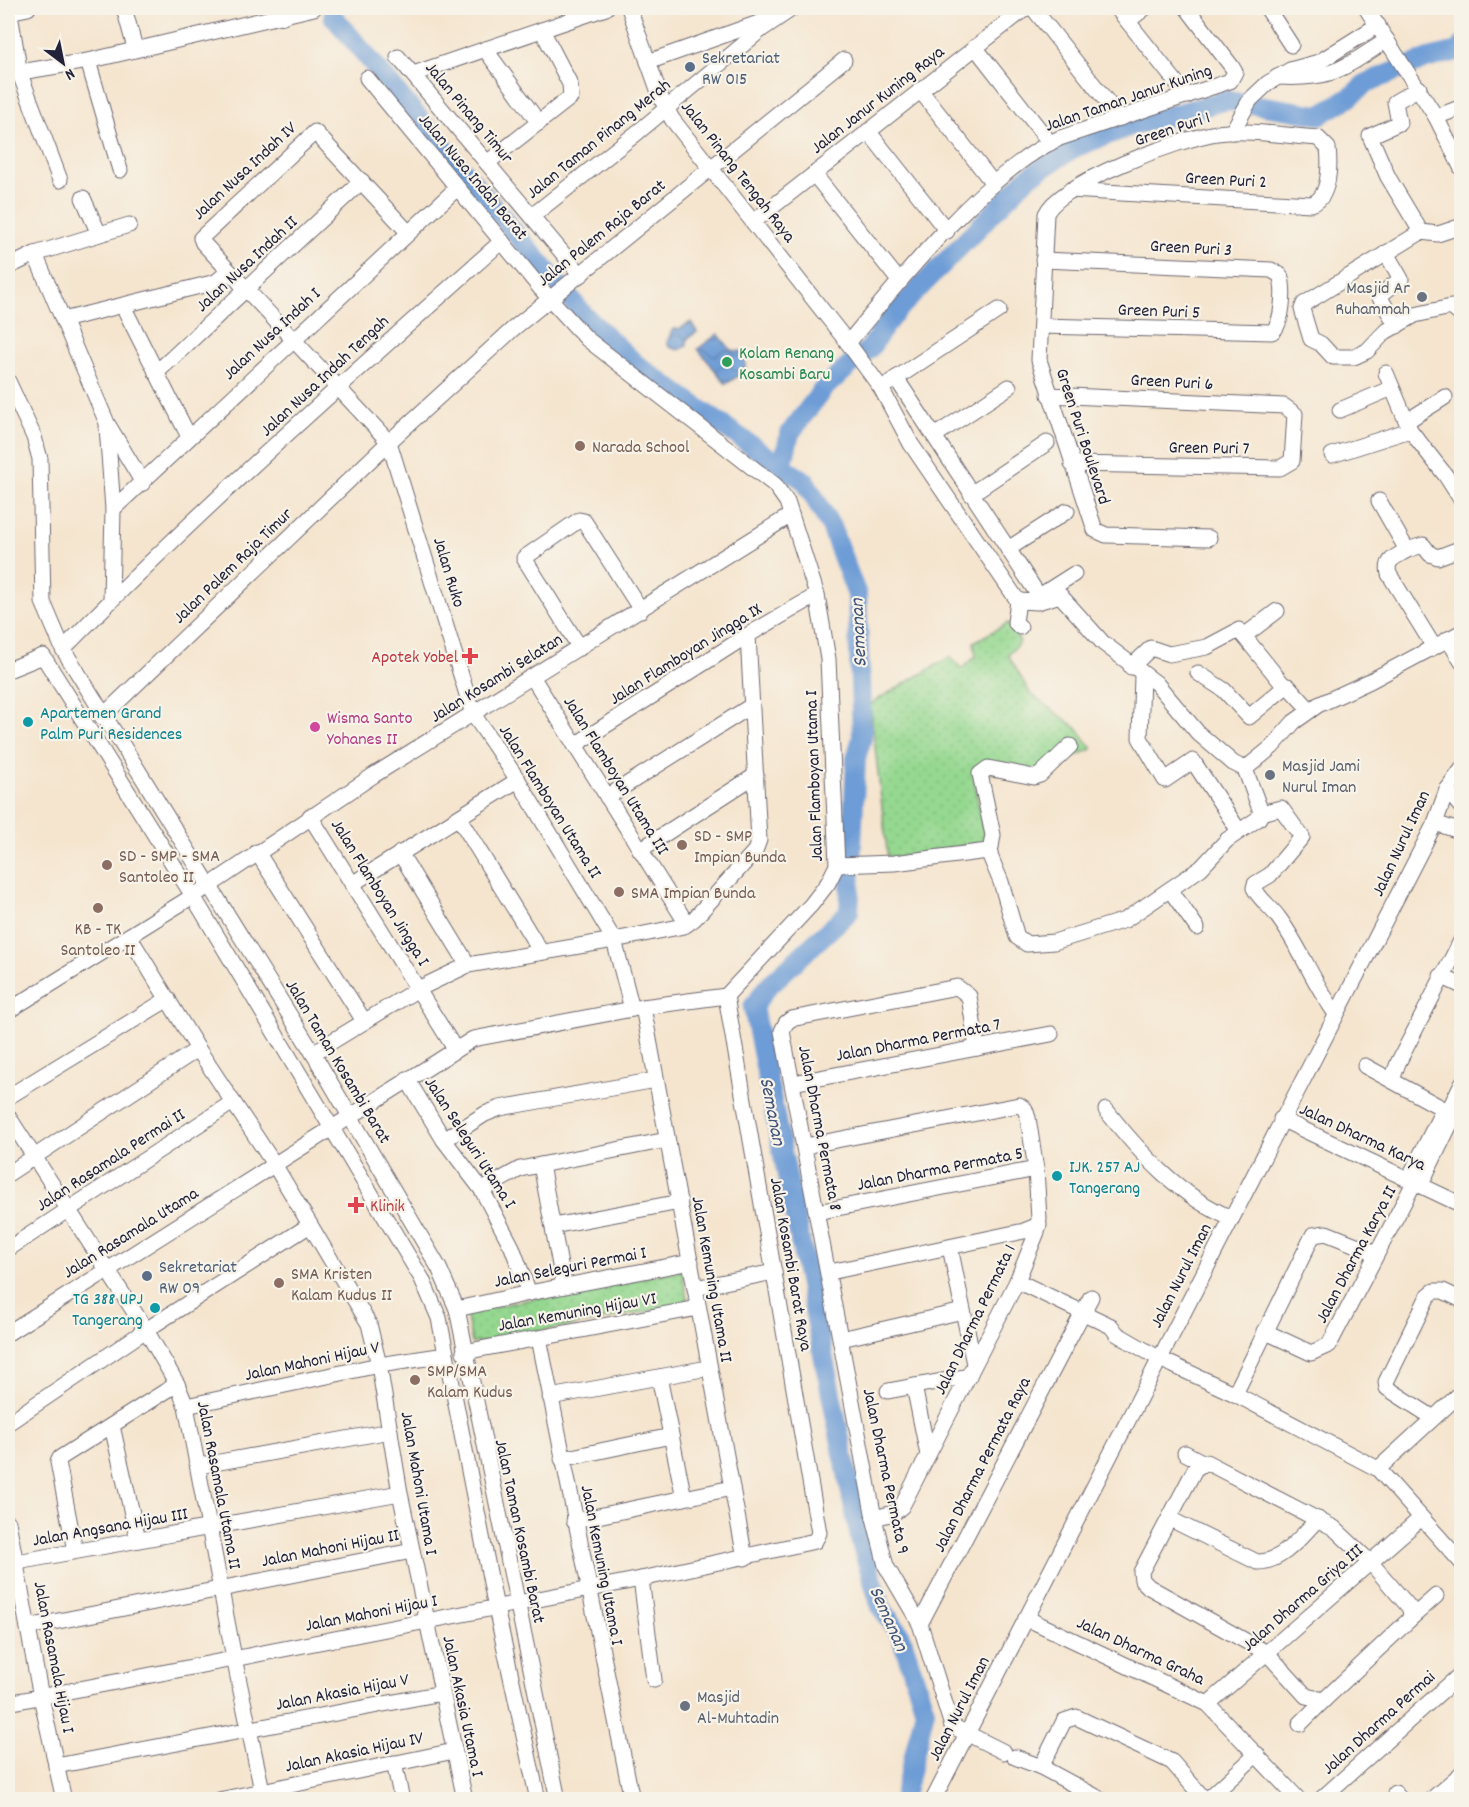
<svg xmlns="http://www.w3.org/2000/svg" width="1469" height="1807" viewBox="0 0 1469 1807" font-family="Dekko,sans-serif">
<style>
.grass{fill:url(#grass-dots);stroke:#5c7d66;stroke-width:1.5}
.water{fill:url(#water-waves);stroke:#485f88;stroke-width:1.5}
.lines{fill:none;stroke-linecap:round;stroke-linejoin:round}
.river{stroke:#6d9cd6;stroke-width:20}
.minor-casing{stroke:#6c666f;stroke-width:17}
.major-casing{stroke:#6c666f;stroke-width:20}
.minor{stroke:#fff;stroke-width:15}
.major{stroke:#fff;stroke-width:18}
.service-dot{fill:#5c6f8a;stroke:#f7f3e8;stroke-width:2}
.worship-dot{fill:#6b7280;stroke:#f7f3e8;stroke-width:2}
.leisure-dot{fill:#2e9e5b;stroke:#f7f3e8;stroke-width:2}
.education-dot{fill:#8d6e63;stroke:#f7f3e8;stroke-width:2}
.health-dot{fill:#e0444e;stroke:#f7f3e8;stroke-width:2}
.culture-dot{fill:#0f9aa8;stroke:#f7f3e8;stroke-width:2}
.hotel-dot{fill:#d1479c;stroke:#f7f3e8;stroke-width:2}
.labels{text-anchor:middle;stroke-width:4.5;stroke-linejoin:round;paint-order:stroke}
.service-label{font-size:18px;fill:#4e5e75;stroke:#f7f3e8;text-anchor:start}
.street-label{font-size:18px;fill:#22223b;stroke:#f7f3e8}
.worship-label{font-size:18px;fill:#5b616d;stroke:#f7f3e8;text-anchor:start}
.leisure-label{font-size:18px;fill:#27864d;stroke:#f7f3e8;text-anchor:start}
.education-label{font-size:18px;fill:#785e54;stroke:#f7f3e8;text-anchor:start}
.health-label{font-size:18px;fill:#be3a42;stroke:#f7f3e8;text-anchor:end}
.culture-label{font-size:18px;fill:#0d838f;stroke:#f7f3e8;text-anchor:start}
.hotel-label{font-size:18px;fill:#b23c85;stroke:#f7f3e8;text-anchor:start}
.water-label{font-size:20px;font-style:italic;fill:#405379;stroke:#f7f3e8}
</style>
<defs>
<pattern id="grass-dots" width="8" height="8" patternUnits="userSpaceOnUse" patternTransform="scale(1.5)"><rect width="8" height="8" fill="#95d890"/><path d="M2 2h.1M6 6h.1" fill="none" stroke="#80b97d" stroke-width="1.8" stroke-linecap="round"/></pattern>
<pattern id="water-waves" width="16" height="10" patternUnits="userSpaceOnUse" patternTransform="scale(1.5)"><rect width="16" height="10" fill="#6d9cd6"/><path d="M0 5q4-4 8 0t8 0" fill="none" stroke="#597faf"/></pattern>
</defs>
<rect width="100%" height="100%" fill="#f7f3e8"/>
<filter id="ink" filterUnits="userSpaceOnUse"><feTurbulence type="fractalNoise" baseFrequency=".0167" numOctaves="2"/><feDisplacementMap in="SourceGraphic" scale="12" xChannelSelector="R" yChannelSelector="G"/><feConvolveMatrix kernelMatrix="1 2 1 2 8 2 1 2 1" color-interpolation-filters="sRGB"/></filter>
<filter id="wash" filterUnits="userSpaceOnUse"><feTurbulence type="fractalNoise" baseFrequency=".008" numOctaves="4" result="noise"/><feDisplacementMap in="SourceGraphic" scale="24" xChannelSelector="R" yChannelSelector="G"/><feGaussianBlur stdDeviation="1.35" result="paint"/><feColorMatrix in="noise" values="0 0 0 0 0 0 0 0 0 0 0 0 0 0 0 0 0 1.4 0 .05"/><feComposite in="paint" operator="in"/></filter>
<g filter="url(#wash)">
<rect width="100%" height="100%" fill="#f5e5cf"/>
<g class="grass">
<path d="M1008,623l12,19 -12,13 22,38 48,36 14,20 -59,27 -60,-4 12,70 -97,17 -18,-155 80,-47 12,12 14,-13 -2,-14z"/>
<path d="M682,1270l6,34 -216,40 -6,-32z"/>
</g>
<g class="water">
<path d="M691,322l6,10 -10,7v7l-8,4 -10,-3 -2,-5 6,-13h6z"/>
<path d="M718,334l13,16 15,2 -1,19 -19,13 -28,-35z"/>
</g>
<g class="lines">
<g class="river">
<path d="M333,16l251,299 53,50 145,102 8,-34 34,-45 46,-40 22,-32 135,-138 47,-30 57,-22 96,-26 92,15 30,-17 17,-15 63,-25 29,-7 4,-5"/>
<path d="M782,467l23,14 26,46 26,68 5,143 -6,20 -7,154 -82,75 -14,20 108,536 20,64 20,29 24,74 -22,90"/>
</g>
</g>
</g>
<g filter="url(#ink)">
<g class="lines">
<defs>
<g id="minor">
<path d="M9,8l11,66 40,106"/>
<path d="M124,8l11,40"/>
<path d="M629,8l32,90 11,21 176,224 33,45 30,56 107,157 -3,21 5,5"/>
<path d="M1033,8l87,110"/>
<path d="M1117,8l70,88"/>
<path d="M1267,8l24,37"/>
<path d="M1366,8l70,109 26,52"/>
<path d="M9,12l19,-4"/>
<path d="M1128,21l17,-13"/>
<path d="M975,47l75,96"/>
<path d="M485,49l54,74"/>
<path d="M398,57l183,218"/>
<path d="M88,61l32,109"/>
<path d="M648,62l119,-42"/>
<path d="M8,74l80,-13 226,-53"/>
<path d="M413,74l193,-66"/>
<path d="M1277,77c56,3 65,-8 110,-37"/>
<path d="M1419,88l-24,14 4,21 -29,13 18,41 33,55"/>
<path d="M920,90l73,93"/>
<path d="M1436,117l26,-10"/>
<path d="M868,131l79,100"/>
<path d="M1232,132l18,-32 18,-17 22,-13 29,-8 59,-37"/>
<path d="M487,163l84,-66 -1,-13 -28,-54"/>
<path d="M814,174l86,108"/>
<path d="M1070,190l241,14c19,-5 19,-39 17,-56l-10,-10c-32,-2 -68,-9 -101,-5 -35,5 -157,49 -171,81l-7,146 56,170 11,5 103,3"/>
<path d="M83,198l16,36"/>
<path d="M532,216l106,-84 124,-103 31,-21"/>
<path d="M753,222l273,-214"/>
<path d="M1462,226l-24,8 -17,-2 -117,72 -2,5 9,30 10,5 12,13h21l13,-6 18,-19 30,-17 36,-8 11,9"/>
<path d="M408,232l-93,-100 -114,106 2,5 186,199 84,272 45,66 96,160 18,69"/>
<path d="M1386,253l15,26 -22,17 18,30"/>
<path d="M35,254l72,169 36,60"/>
<path d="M8,267l27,-13 94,-29"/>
<path d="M123,306l66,131"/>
<path d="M63,320l153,-38 13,-11"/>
<path d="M1041,326l231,6c11,-8 13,-44 8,-57l-9,-5 -228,-10"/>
<path d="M848,343c51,-62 140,-173 212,-205l170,-57 5,-9 -3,-5 -45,-59"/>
<path d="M156,373l206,-192"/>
<path d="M1386,373l24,57 36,46 16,25"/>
<path d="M896,378l141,215 4,2 33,-21"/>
<path d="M8,381l26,56 6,22 3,143 20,47 250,404 126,215 18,41 101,491"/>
<path d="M889,383l110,-73"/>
<path d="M1049,395l235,11 11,8 -3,47 -12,7 -208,-4"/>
<path d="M1340,410l52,-22"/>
<path d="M1407,421l38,-24"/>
<path d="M107,427l6,82 -2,91"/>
<path d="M934,436l75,-49"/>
<path d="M1332,455l78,-25"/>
<path d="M971,494l76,-51"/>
<path d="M1379,501l28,49 16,-5 7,9 8,3 24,-9"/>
<path d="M113,509l344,-321"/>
<path d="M1008,549l59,-38"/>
<path d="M1407,550c-11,7 -22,9 -18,24l45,73"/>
<path d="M1018,601l19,1 23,-7 43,48 53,40 42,50 35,30 12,6"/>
<path d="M1244,636l33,-25"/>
<path d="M1448,639l14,23"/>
<path d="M580,648l-56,-90 55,-38 5,1 57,89"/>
<path d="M63,649c139,-142 290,-275 439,-408"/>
<path d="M1131,667l20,-19 18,6 38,-7 32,-17 46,57 3,-1 22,24"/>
<path d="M8,670l35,-14 150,240 229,383 17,39 57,290 42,192"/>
<path d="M1198,673l26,17 25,27 36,-30"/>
<path d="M1142,675l-2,63 25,42 28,-19 46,70"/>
<path d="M533,678l154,246"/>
<path d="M102,717l287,-275 125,-114 330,-268"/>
<path d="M575,745l173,-110 69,-40"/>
<path d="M1245,769l27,-22 22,-25 24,-17 52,-24 92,-49"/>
<path d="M1447,790l15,18"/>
<path d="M607,797l144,-91"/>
<path d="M1261,813l20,-5 21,29 -32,38 -15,9 -1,4c6,12 17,19 24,29 22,29 35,66 58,97"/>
<path d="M310,816l145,233"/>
<path d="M459,818l82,134"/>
<path d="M1435,823l27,9"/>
<path d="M640,850l116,-75"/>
<path d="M257,852l107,169"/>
<path d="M400,853l68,112"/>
<path d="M990,853l3,-18 -13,-61 8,-6 46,9 6,-2 30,-29"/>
<path d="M837,865l57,-2 94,-12 13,31 16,55 10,7 27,-2 71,-22 76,-52 26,-28 32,-22 2,-6 -16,-43"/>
<path d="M352,884l166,-104"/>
<path d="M1171,891l26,37"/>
<path d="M129,936l69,113 76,115 95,160 10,41 21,128 65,307"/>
<path d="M1441,976l21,10"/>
<path d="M643,1007l102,551"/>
<path d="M8,1011l201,-125 165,-111 417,-260"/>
<path d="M977,1048l-8,-52 -12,-9 -166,32 -5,4 -4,8 92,487 12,48 34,58 32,102 52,26"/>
<path d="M313,1053l105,-64 50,-24 146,-25 70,-14 10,-7 61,-68 4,-11 -11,-205"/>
<path d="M1365,1066l97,53"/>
<path d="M407,1079l37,61 38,50 30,57 17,46"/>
<path d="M1392,1080l6,-17 64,-124"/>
<path d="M793,1083l258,-49"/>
<path d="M8,1097l160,-98"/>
<path d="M1106,1110c33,42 74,87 125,108"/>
<path d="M1448,1112l14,-29"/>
<path d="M8,1116l138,214 31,54 9,22 48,252 30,142"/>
<path d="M1281,1119l181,86"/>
<path d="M444,1140l41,-26 15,-6 156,-28"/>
<path d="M805,1146l214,-41 6,4 3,9 8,51 3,50 -2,13 -20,49 -115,225 -8,7 -20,5"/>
<path d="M541,1165l23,121"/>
<path d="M8,1174l190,-125"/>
<path d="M1409,1178l34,-68"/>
<path d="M1421,1184l33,-68"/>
<path d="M482,1190l38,-21 147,-29"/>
<path d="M817,1212l219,-43"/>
<path d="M553,1226l127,-24"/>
<path d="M950,1247l24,117"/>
<path d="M8,1249l225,-147"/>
<path d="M830,1272l194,-41 15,-6"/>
<path d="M1017,1281l94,45 6,8 43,25 75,35 143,75 84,94"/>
<path d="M695,1288l79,-16"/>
<path d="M457,1309l72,-16 162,-31"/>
<path d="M1264,1331l47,22 18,-8 86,-164"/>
<path d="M8,1333l465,-294 170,-32 83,-11 85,-91 17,-22 9,-18 -9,-206 -11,-64 -30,-93 -12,-17 -188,-146 -46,-50 -174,-211"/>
<path d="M539,1338l93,462"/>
<path d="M841,1339l122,-28"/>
<path d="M464,1352l234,-44"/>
<path d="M659,1377l25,121"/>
<path d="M914,1386l14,69"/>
<path d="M888,1391l81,-15"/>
<path d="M1235,1394l78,-159 13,-2 50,20"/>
<path d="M550,1397l158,-29"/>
<path d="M186,1406l193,-41 67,-10"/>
<path d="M1432,1417l-45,-29 -1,-6 42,-86 6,-5h9l19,9"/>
<path d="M8,1423l138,-93 164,-105"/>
<path d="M112,1426l26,114"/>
<path d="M1185,1453l19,10"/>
<path d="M562,1459l109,-23"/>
<path d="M1206,1462l128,66 37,35 38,44 2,7 -2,6 -85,80 -18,-4 -39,-43 -118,-66 -7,-7 -1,-8 54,-103z"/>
<path d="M198,1466l192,-35"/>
<path d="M1378,1469l84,-77"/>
<path d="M1170,1519l87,43c25,1 45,-27 61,-43"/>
<path d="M574,1521l158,-33"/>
<path d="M8,1522l33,175 23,103"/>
<path d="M75,1551l-17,-89 2,-4 117,-74"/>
<path d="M17,1562l383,-69"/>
<path d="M641,1579l13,101"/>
<path d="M1026,1618l182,86 91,96"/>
<path d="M1409,1620l27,-24"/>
<path d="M920,1624l171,-327"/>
<path d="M28,1627l384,-76"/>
<path d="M8,1703l633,-124 174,-38 4,-8 -93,-537"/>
<path d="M1208,1704l213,-186"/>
<path d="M1300,1724l24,-24"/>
<path d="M1015,1757l26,10 61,33"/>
<path d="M394,1763l8,37"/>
<path d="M56,1766l386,-73"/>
<path d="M1041,1767l23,-46 12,-4 96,45 33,38"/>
<path d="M1395,1793l6,7"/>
<path d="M219,1800l235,-49"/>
<path d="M933,1800l502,-977 12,-33 15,-21"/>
<path d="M1207,1800l50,-46"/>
<path d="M1320,1800l142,-127"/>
<path d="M1431,1800l31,-27"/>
</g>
<path id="major" d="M280,8l2,7"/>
</defs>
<use href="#minor" class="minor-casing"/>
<use href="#major" class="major-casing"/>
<use href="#minor" class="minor"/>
<use href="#major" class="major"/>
</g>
</g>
<g class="service-dot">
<circle cx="690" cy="67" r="6"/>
<circle cx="147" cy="1276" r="6"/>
</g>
<g class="worship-dot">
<circle cx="1422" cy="297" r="6"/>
<circle cx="1270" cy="775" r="6"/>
<circle cx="685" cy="1706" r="6"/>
</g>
<circle class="leisure-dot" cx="727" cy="362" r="6"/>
<g class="education-dot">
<circle cx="580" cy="446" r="6"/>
<circle cx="682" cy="845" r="6"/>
<circle cx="107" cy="865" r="6"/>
<circle cx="619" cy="892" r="6"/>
<circle cx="98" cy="908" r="6"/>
<circle cx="279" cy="1283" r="6"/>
<circle cx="415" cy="1380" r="6"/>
</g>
<g class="health-dot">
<path d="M467 647h6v6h6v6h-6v6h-6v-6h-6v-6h6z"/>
<path d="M353 1196h6v6h6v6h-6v6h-6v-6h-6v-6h6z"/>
</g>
<g class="culture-dot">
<circle cx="28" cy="722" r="6"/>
<circle cx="1057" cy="1176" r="6"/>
<circle cx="155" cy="1308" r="6"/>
</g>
<circle class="hotel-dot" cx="315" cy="727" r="6"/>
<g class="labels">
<g class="service-label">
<text x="702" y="63">Sekretariat<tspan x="702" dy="21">RW 015</tspan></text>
<text x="159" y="1272">Sekretariat<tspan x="159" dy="21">RW 09</tspan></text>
</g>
<g class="street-label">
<text transform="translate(1128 97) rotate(-19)" y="6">Jalan Taman Janur Kuning</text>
<text transform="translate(877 99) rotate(-38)" y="6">Jalan Janur Kuning Raya</text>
<text transform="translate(470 112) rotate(50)" y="6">Jalan Pinang Timur</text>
<text transform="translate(1172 128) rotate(-18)" y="6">Green Puri 1</text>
<text transform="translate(598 138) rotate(-39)" y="6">Jalan Taman Pinang Merah</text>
<text transform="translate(244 170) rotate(-43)" y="6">Jalan Nusa Indah IV</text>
<text transform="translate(739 171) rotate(52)" y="6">Jalan Pinang Tengah Raya</text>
<text transform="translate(474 176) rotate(50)" y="6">Jalan Nusa Indah Barat</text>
<text transform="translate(1226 179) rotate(3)" y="6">Green Puri 2</text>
<text transform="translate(601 232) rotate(-39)" y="6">Jalan Palem Raja Barat</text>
<text transform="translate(1191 247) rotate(3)" y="6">Green Puri 3</text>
<text transform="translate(246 263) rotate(-43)" y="6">Jalan Nusa Indah II</text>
<text transform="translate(1159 310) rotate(2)" y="6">Green Puri 5</text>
<text transform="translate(271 333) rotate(-43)" y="6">Jalan Nusa Indah I</text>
<text transform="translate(324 375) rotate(-43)" y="6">Jalan Nusa Indah Tengah</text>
<text transform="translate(1172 381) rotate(3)" y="6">Green Puri 6</text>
<text transform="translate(1084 436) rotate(72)" y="6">Green Puri Boulevard</text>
<text transform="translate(1209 447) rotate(1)" y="6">Green Puri 7</text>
<text transform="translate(232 565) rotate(-44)" y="6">Jalan Palem Raja Timur</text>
<text transform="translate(450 572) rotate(73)" y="6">Jalan Ruko</text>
<text transform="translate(685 653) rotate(-32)" y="6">Jalan Flamboyan Jingga IX</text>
<text transform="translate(496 677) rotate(-32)" y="6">Jalan Kosambi Selatan</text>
<text transform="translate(617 775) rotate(58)" y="6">Jalan Flamboyan Utama III</text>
<text transform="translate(813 776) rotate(-92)" y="6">Jalan Flamboyan Utama I</text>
<text transform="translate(551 801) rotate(58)" y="6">Jalan Flamboyan Utama II</text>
<text transform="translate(1400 843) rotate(-65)" y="6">Jalan Nurul Iman</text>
<text transform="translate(381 892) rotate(58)" y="6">Jalan Flamboyan Jingga I</text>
<text transform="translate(918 1039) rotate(-11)" y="6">Jalan Dharma Permata 7</text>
<text transform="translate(339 1061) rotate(59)" y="6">Jalan Taman Kosambi Barat</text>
<text transform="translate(821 1128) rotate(79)" y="6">Jalan Dharma Permata 8</text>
<text transform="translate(1363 1136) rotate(25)" y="6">Jalan Dharma Karya</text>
<text transform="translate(471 1142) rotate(57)" y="6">Jalan Seleguri Utama I</text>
<text transform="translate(110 1159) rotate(-33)" y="6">Jalan Rasamala Permai II</text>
<text transform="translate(940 1168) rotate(-11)" y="6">Jalan Dharma Permata 5</text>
<text transform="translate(130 1232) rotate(-32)" y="6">Jalan Rasamala Utama</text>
<text transform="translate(1355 1254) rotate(-62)" y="6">Jalan Dharma Karya II</text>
<text transform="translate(792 1264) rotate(80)" y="6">Jalan Kosambi Barat Raya</text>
<text transform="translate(570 1266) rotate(-11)" y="6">Jalan Seleguri Permai I</text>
<text transform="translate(1180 1275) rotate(-63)" y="6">Jalan Nurul Iman</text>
<text transform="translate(713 1279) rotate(80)" y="6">Jalan Kemuning Utama II</text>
<text transform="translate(577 1311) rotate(-10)" y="6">Jalan Kemuning Hijau VI</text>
<text transform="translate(974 1319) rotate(-64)" y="6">Jalan Dharma Permata 1</text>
<text transform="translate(312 1360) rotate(-12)" y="6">Jalan Mahoni Hijau V</text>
<text transform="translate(981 1464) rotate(-63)" y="6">Jalan Dharma Permata Raya</text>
<text transform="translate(887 1471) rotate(78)" y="6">Jalan Dharma Permata 9</text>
<text transform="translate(420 1483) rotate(80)" y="6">Jalan Mahoni Utama I</text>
<text transform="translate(220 1485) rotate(79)" y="6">Jalan Rasamala Utama II</text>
<text transform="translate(110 1526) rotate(-10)" y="6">Jalan Angsana Hijau III</text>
<text transform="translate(521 1531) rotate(78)" y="6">Jalan Taman Kosambi Barat</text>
<text transform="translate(330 1547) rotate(-11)" y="6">Jalan Mahoni Hijau II</text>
<text transform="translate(603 1565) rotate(79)" y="6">Jalan Kemuning Utama I</text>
<text transform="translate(1302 1597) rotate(-41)" y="6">Jalan Dharma Griya III</text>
<text transform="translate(371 1612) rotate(-11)" y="6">Jalan Mahoni Hijau I</text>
<text transform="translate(1141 1650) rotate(25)" y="6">Jalan Dharma Graha</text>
<text transform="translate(55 1657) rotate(79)" y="6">Jalan Rasamala Hijau I</text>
<text transform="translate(342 1691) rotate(-11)" y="6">Jalan Akasia Hijau V</text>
<text transform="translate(464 1706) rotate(78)" y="6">Jalan Akasia Utama I</text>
<text transform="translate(958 1708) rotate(-63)" y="6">Jalan Nurul Iman</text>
<text transform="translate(1378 1722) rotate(-42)" y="6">Jalan Dharma Permai</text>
<text transform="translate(354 1751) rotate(-12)" y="6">Jalan Akasia Hijau IV</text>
</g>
<g class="worship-label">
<text x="1410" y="293" text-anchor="end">Masjid Ar<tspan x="1410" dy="21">Ruhammah</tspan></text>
<text x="1282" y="771">Masjid Jami<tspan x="1282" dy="21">Nurul Iman</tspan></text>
<text x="697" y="1702">Masjid<tspan x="697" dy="21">Al-Muhtadin</tspan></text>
</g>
<g class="leisure-label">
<text x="739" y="358">Kolam Renang<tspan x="739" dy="21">Kosambi Baru</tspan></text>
</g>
<g class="education-label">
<text x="592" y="452">Narada School</text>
<text x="694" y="841">SD - SMP<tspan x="694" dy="21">Impian Bunda</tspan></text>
<text x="119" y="861">SD - SMP - SMA<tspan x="119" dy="21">Santoleo II</tspan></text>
<text x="631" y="898">SMA Impian Bunda</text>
<text x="98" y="934" text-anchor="middle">KB - TK<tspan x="98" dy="21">Santoleo II</tspan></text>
<text x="291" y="1279">SMA Kristen<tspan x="291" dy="21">Kalam Kudus II</tspan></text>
<text x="427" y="1376">SMP/SMA<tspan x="427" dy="21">Kalam Kudus</tspan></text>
</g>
<g class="health-label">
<text x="458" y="662">Apotek Yobel</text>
<text x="370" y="1211" text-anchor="start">Klinik</text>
</g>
<g class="culture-label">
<text x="40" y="718">Apartemen Grand<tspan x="40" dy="21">Palm Puri Residences</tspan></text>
<text x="1069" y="1172">IJK. 257 AJ<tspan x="1069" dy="21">Tangerang</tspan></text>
<text x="143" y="1304" text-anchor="end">TG 388 UPJ<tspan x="143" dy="21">Tangerang</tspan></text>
</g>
<g class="hotel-label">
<text x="327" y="723">Wisma Santo<tspan x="327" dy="21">Yohanes II</tspan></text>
</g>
<g class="water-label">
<text transform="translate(857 633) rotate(-93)" y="7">Semanan</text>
<text transform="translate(774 1111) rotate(79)" y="7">Semanan</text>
<text transform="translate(890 1618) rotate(66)" y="7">Semanan</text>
</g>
</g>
<rect width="1469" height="1807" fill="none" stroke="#f7f3e8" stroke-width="30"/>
<g transform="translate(63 63) rotate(148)" stroke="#f7f3e8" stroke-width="4.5" paint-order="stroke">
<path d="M0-4.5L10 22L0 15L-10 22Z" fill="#22223b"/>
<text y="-9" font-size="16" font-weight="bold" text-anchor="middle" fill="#22223b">N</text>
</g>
</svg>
